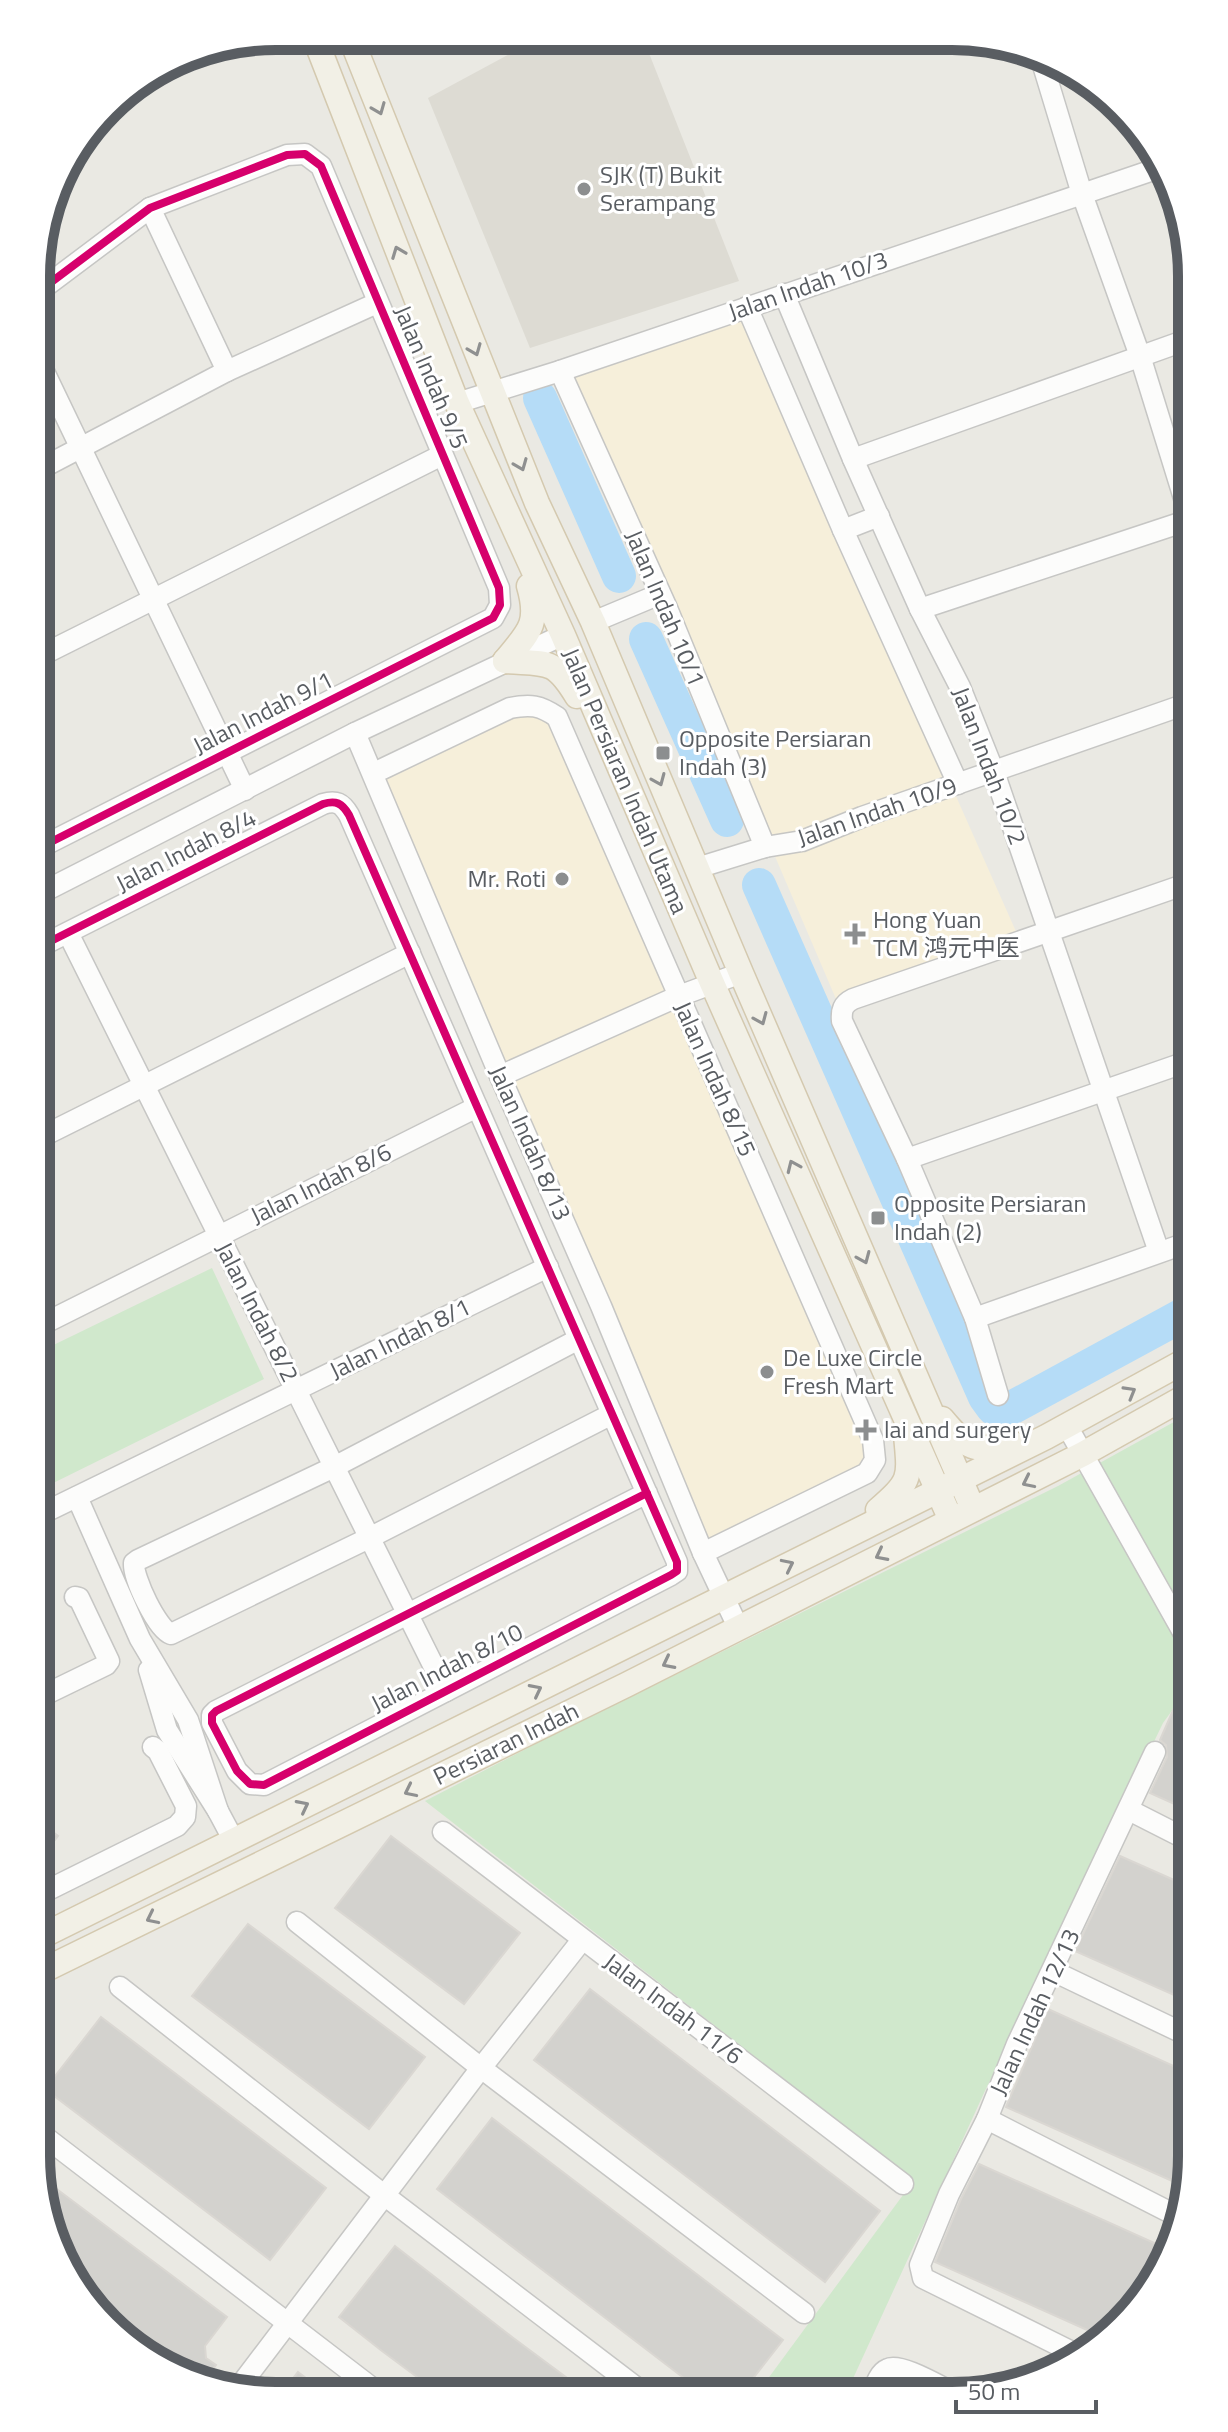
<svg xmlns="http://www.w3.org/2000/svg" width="1228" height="2432" viewBox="0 0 1228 2432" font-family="'Titillium Web','Noto Sans SC',sans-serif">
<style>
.commercial{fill:#f6efda}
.education{fill:#dddbd3}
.green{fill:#d0e8cc}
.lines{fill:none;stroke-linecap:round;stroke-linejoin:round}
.river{stroke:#b5dcf7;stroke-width:34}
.building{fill:#d3d2ce;stroke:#dad7d2;stroke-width:2}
.minor-casing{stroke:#c6c6c4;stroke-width:23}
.major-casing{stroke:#d4c9af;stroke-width:27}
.minor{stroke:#fcfcfb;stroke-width:20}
.major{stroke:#f2f0e6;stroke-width:24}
.cycleway-casing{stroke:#fff;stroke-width:13}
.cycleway{stroke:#d6006c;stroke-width:8}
.oneway{stroke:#8f9090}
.poi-dot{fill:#8c8e8f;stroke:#fff;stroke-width:3}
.labels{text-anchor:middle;stroke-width:6;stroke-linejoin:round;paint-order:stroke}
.poi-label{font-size:24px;fill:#595d62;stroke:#fff;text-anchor:start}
.street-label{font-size:24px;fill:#595d62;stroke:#fff}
.rim{fill:none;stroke:#595d62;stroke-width:10}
</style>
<rect width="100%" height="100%" fill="#eae9e3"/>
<g class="commercial">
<path d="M743,316l275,620 -182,63 -267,-624z"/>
<path d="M528,711l23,11 302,688 15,45 -5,12 -157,76 -323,-766z"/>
</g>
<path class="education" d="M539,38h104l96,243 -209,67 -102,-250z"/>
<g class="green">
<path d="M212,1268l52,111 -227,112v-138z"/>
<path d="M1192,1412v271l-29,40 -179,370 -139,303 -89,-1 158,-215 -489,-379 124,-64 509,-251z"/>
</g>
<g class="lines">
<g class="river">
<path d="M540,398l79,178"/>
<path d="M646,639l81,181"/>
<path d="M759,885l226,512 8,11 11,4 188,-102"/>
</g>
</g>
<g class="building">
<path d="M1181,1692l11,5v115l-42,-19 17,-36 -1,-12 -6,-5z"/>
<path d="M36,1819l22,17 -22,28z"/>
<path d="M391,1836l129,97 -56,71 -129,-96z"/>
<path d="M1120,1856l72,32v115l-117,-52z"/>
<path d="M248,1924l177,133 -56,72 -177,-133z"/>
<path d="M590,1989l290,222 -55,71 -291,-222z"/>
<path d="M1048,2009l143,65v99l-3,15 -182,-81z"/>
<path d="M101,2017l225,171 -56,72 -225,-171z"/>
<path d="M492,2118l291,222 -43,55h-34l-269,-206z"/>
<path d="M979,2164l193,87 -30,52 -37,35 -170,-76 26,-63z"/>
<path d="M50,2184l177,133 -22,29 1,12 10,7 -13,17 -33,-11 -52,-34 -69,-104 -7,-39z"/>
<path d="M395,2246l117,91 78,58 -150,-1 -58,-43 -43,-34z"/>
<path d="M298,2372l29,22h-46z"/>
</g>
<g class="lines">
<defs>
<g id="minor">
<path d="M1042,62l40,132 58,162 52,168"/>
<path d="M150,208l77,163"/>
<path d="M784,294l69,165 67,150 40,78 34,85 165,480"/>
<path d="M747,307l96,223 115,254"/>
<path d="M38,359l207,431"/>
<path d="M560,371l107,237 98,239"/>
<path d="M457,403l103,-32 599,-203"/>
<path d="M853,459l339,-121"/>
<path d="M38,470l189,-99 150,-68"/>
<path d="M843,530l36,-14"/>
<path d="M920,609l272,-90"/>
<path d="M593,622l67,-28"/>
<path d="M38,657l404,-202"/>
<path d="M355,733l145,343 101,230 102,247 35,74"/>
<path d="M374,773l136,-65c20,-4 30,-3 47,9l316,723 2,20 -8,13 -164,80"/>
<path d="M37,849l456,-231 7,-13 -1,-17 -178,-422 -16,-12 -18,1 -137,53 -112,84"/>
<path d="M697,868l68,-21 37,-6 60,-24 330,-115"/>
<path d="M37,895l318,-162 208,-98"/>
<path d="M68,933l378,758"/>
<path d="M37,948l286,-144c13,-4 19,-1 26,11l328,747v9l-6,4 -407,210 -14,-1 -13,-13 -25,-48v-8l4,-4 431,-218"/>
<path d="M500,1076l179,-80 62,-23"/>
<path d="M37,1139l373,-186"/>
<path d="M907,1159l285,-99"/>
<path d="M975,1318l217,-77"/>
<path d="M37,1327l440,-220"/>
<path d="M579,1339l-245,128 -196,93 -4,3c-1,15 23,66 37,71l198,-96 243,-124"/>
<path d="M998,1395l-23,-77 -68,-159 -65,-138c-1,-11 1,-17 11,-22l339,-117"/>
<path d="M1067,1426l125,222"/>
<path d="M77,1497l63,142 48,81 30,91"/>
<path d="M37,1516l511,-249"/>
<path d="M149,1670l18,60 51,81 16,30"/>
<path d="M36,1699l70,-34 3,-4 -30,-63 -4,-1"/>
<path d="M1129,1810l63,32"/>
<path d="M443,1832l460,352"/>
<path d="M36,1896l141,-70 8,-9 1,-11 -28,-55 -5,-4"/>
<path d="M297,1922l184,146 323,245"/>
<path d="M1053,1971l138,66"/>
<path d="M120,1987l264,208 262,200"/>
<path d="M987,2119l194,99"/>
<path d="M36,2130l344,264"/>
<path d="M1082,2357l-159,-79 -3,-13 29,-71 38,-75 30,-75 138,-292"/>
<path d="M236,2391l245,-323 101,-128"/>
<path d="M872,2396c3,-9 6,-23 16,-27 12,-7 56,20 70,26"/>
</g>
<g id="major">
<path d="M314,36l143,367 106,232 149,348 239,537"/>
<path d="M350,36l187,467 56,119 148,351 232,536"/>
<path d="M505,661c24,-29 35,-37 24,-75"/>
<path d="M505,661c42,3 49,-3 72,35"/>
<path d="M942,1419c25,30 32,34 71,25"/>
<path d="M878,1510c34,-30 32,-31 28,-75"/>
<path d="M36,1939l1010,-502 146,-80"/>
<path d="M36,1974l590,-289 457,-231 109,-61"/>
</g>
</defs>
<use href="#minor" class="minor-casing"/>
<use href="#major" class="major-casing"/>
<use href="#minor" class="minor"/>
<use href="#major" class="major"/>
<defs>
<g id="cycleway">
<path d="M37,849l456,-231 7,-13 -1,-17 -178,-422 -16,-12 -18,1 -137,53 -112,84"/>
<path d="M37,948l286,-144c13,-4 19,-1 26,11l328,747v9l-6,4 -407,210 -14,-1 -13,-13 -25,-48v-8l4,-4 431,-218"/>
</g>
</defs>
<use href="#cycleway" class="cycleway-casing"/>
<use href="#cycleway" class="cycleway"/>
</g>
<defs><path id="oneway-chevron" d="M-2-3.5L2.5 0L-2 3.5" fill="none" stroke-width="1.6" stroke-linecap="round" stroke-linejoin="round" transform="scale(2)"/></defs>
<g class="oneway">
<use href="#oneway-chevron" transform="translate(379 109) rotate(68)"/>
<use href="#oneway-chevron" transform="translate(398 252) rotate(-111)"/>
<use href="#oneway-chevron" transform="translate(475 350) rotate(68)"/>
<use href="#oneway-chevron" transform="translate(521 465) rotate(68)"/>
<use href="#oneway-chevron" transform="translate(659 780) rotate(67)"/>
<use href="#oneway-chevron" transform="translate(761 1019) rotate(67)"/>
<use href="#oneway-chevron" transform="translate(793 1166) rotate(-114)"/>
<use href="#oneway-chevron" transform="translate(864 1258) rotate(67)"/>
<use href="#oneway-chevron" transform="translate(1130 1392) rotate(-30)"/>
<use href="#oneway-chevron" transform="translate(1028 1482) rotate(154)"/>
<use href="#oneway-chevron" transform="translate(881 1555) rotate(153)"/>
<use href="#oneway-chevron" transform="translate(788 1565) rotate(-26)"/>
<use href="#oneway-chevron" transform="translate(668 1663) rotate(153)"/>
<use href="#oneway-chevron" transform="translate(536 1690) rotate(-27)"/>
<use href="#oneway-chevron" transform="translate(410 1791) rotate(154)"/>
<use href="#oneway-chevron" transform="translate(303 1806) rotate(-27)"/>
<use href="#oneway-chevron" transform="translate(152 1918) rotate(154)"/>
</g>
<g class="poi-dot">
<circle cx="584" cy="189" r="8"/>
<rect x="655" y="745" width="16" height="16" rx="4"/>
<circle cx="562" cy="879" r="8"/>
<path d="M851 922h8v8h8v8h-8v8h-8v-8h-8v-8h8z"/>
<rect x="870" y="1210" width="16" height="16" rx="4"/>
<circle cx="767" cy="1372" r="8"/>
<path d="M862 1418h8v8h8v8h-8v8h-8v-8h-8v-8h8z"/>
</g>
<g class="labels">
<g class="poi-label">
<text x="600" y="183">SJK (T) Bukit<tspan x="600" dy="28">Serampang</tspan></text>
<text x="679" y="747">Opposite Persiaran<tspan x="679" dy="28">Indah (3)</tspan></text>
<text x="546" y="887" text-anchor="end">Mr. Roti</text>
<text x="873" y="928">Hong Yuan<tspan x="873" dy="28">TCM 鸿元中医</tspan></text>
<text x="894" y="1212">Opposite Persiaran<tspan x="894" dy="28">Indah (2)</tspan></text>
<text x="783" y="1366">De Luxe Circle<tspan x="783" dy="28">Fresh Mart</tspan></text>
<text x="884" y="1438">lai and surgery</text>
</g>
<g class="street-label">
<text transform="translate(808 286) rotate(-19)" y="8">Jalan Indah 10/3</text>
<text transform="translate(431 377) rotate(67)" y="8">Jalan Indah 9/5</text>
<text transform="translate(665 608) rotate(67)" y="8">Jalan Indah 10/1</text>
<text transform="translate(263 713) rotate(-27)" y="8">Jalan Indah 9/1</text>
<text transform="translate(989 766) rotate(69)" y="8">Jalan Indah 10/2</text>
<text transform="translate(625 781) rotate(67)" y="8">Jalan Persiaran Indah Utama</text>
<text transform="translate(877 812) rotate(-19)" y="8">Jalan Indah 10/9</text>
<text transform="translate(186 851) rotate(-27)" y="8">Jalan Indah 8/4</text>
<text transform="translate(715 1079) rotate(66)" y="8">Jalan Indah 8/15</text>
<text transform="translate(530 1143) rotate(66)" y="8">Jalan Indah 8/13</text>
<text transform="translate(321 1184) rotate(-26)" y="8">Jalan Indah 8/6</text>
<text transform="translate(257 1312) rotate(63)" y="8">Jalan Indah 8/2</text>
<text transform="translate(400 1339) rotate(-26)" y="8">Jalan Indah 8/1</text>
<text transform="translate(447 1668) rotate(-27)" y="8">Jalan Indah 8/10</text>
<text transform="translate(506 1744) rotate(-26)" y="8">Persiaran Indah</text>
<text transform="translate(673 2009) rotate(37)" y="8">Jalan Indah 11/6</text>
<text transform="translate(1035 2012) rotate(-65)" y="8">Jalan Indah 12/13</text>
</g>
</g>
<path d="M0 0H1228V2432H0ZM276 50H952A226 226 0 0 1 1178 276V2156A226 226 0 0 1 952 2382H276A226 226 0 0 1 50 2156V276A226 226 0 0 1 276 50Z" fill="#fff" fill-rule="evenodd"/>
<path class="rim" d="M276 50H952A226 226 0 0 1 1178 276V2156A226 226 0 0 1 952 2382H276A226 226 0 0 1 50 2156V276A226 226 0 0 1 276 50Z"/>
<path d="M956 2400v12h140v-12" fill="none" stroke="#595d62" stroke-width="4"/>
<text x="968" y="2400" font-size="24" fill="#595d62" stroke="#ffffff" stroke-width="6" paint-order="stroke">50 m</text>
</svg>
